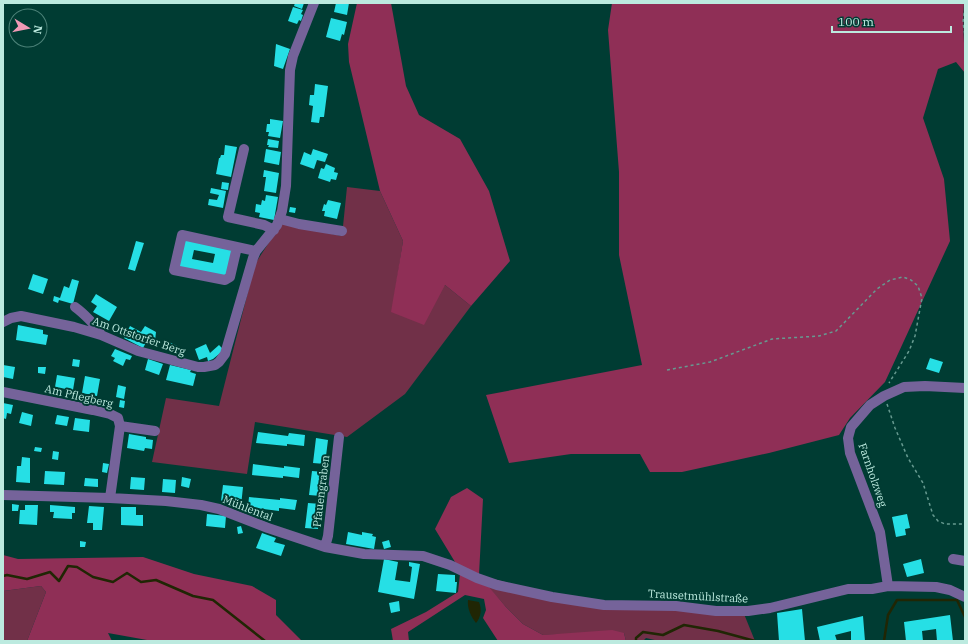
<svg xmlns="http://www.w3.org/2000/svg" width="968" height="644" font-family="'IBM Plex Serif',serif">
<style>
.green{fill:#713048}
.forest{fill:#8f2f56}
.water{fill:#202604}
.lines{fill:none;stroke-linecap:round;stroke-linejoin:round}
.stream{stroke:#202604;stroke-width:2.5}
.building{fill:#26dfe5;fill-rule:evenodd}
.path{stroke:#669a90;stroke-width:1.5;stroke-dasharray:3 3;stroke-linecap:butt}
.minor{stroke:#75639a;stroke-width:10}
.labels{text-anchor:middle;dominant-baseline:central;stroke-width:4;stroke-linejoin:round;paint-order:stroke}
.street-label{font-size:11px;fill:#bceadf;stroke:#003c33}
</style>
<rect width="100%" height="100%" fill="#003c33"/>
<path class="green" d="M347,187L380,191L403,241L392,312L445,285L471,306L405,394L347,437L255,422L247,474L152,462L166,398L219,406L255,264L281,224L342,236Z
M478,575L532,589L606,603L742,609L755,641H659L646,638L643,641H626L624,633L543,635L523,624L506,607Z
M41,586L46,592L27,641H3V591Z"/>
<path class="forest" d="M357,3H391L406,86L419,115L460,139L489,191L510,261L471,306L445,285L424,325L391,312L403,241L380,191L349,62L348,44Z
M612,3H964C962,26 965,49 965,73L956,62L938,69L923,118L944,179L950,241L885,382L850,418L839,435L769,453L682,472H650L640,454H571L509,463L486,395L642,365L619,255V172L608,30Z
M467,488L483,499L479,575L506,607L523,624L543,635L612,630L624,633L626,641H498L483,618L486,610L484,599L465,595L408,632L409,641H393L391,629L426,612L458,592L460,574L455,562L435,529L451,497Z
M3,555L18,559L143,557L194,574L252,586L276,600V615L302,641H148L147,640L108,633L112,641H27L46,592L41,586L3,591Z"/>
<path class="water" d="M468,600L479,602C482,609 481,617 476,623C471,617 467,608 468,600Z"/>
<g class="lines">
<path class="stream" d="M3,576L7,575L27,579L50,572L59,581L68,566L77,567L93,577L113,582L127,573L141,582L156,580L193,596L213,600L265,641
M636,641V638L643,632L663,635L684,625L718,631L755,641
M884,641L888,615L897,600H957L965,617"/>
</g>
<path class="building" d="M295,3H304L302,9L294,6Z
M336,3H349L347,15L334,12Z
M293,7L303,10L301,14L303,15L301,21L299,20L297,24L288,21Z
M331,18L347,22L344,35L342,34L340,41L326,37Z
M276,44L290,49L283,69L274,66Z
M315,84L328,86L324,117H320L319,123L311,122L313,106L309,105L310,95H314Z
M270,119L283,121L280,138L268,136L269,132H266L267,124H270Z
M268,139L279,141L278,148L268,147L269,145H267Z
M225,145L237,147L231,177L216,174L219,158H220L221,155H224Z
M266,149L281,152L279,165L264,162Z
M313,149L328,154L325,162L317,160L314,169L300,164L304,152L311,155Z
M326,164L335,168L334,172L338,173L336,180L331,179L330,182L318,178L321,168L324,169Z
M264,170L279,173L276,193L264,191L266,177H263Z
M222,182L229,183L228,190L221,189Z
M211,188L226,191L223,208L208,205L209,199L217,200L219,195L210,193Z
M266,195L278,197L274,220L259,217L260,213L255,212L256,204L261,205L262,200L265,201Z
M328,200L341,203L337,219L324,216L325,211H322L324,204L326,205Z
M290,207L296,208L295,213L289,212Z
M183,238L233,248L227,277L177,268ZM194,250L215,254L213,263L192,259Z
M136,241L144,243L135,271L128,269Z
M33,274L48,279L43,294L28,289Z
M72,279L79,281L73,304L59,300L58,303L53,301L54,296L60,298L64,286L69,288Z
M96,294L117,307L109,321L93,312L97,306L91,302Z
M18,325L43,330V334L48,335L46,345L16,340Z
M130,326L141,332L145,326L156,332L155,341L148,339L143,348L124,338Z
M169,342L177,346L173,353L165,348Z
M206,344L210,353L219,345L224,350L213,359L208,361L207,357L199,360L195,349Z
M115,349L132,356L130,360L126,359L123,366L113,361L115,358L111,356Z
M930,358L943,362L939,373L926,369Z
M73,359L80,360L79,367L72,366Z
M148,359L163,364L159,375L145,370Z
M3,365L15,367L13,379L3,377Z
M170,365L191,370L190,372L196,374L193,386L166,380Z
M38,367H46L45,374L38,373Z
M57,375L75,378L72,396L65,395L66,389L55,387Z
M85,376L100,379L97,396L82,393Z
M118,385L126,387L124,399L116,397Z
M120,400L125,401L124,408L119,407Z
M3,403L13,405L11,414L7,413L6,419L3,418Z
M22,412L33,415L31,426L19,423Z
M57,415L69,417L67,426L55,424Z
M75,418L90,420L89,432L73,430Z
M258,432L288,436L289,433L305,435L304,446L287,444V446L256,443Z
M129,434L146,437V439L153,440L152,449L145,448L144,451L127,448Z
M316,438L328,440L325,464L313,463Z
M35,447L42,448L41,452L34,451Z
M53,451L59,452L58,460L52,459Z
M22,457L30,458V483L16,482L17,466H21Z
M103,463L109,464L107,473L102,472Z
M253,464L284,468V466L300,468L299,478L283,476V478L252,475Z
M45,471L65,472L64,485L44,484Z
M312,471L324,472L321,496L309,495Z
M131,477L145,478L144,490L130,489Z
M182,477L191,479L189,488L181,486Z
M85,478L98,479V487L84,486Z
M163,479L176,480L175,493L162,492Z
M223,485L243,487L241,506L230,505V502L221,501Z
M249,497L280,500V498L297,500L295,510L279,508V511L248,507Z
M308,503L321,504L318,529L305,528Z
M12,504L19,505L18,511H12Z
M25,505H38L37,525L19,524L20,510H25Z
M50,505L75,507V513H72V519L53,518L54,512H50Z
M89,506L104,507L102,530H93V523H87Z
M121,507H136V515H143V526L121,525Z
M207,514L226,516L225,528L206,526Z
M907,514L910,528L905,529L906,535L896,537L892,517Z
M241,526L243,533L238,534L237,527Z
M348,532L362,535V532L373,534L372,536L376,537L374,549L346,544Z
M262,533L276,538L274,542L285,545L281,556L256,548Z
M389,540L391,547L384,549L382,542Z
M80,541L86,542L85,547H80Z
M384,559L398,562L395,580L410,582L412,567L409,566V562L420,564L414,599L378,592Z
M921,559L924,573L907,577L903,564Z
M438,574L455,575V582H457L456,593L436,591Z
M399,601L400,611L391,613L389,603Z
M802,609L805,641H779L777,613Z
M950,615L953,641H937L936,629L922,631L923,641H906L904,622Z
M863,616L865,641H851V631L835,635L837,641H820L817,627Z"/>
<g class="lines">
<path class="path" d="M965,7L963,22L965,36
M667,370L710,362L772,339L819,336L836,331L877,289L890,280L903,277L911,280L918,286L922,298L915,336L909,351L889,383
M887,404L895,428L908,458L923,483L933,515L938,521L945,524H965"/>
<path class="minor" d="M244,149L228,217L264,225L274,230
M280,219L299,224L342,231
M237,247L230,277L225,280L174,270L182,235L256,251
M75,307C82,312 98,327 101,335
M3,322L11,318L21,316L74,327L101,335L138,351L198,367H204L215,365L219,362L225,354L253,258L256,251L277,225L282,211L286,186L290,70L293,56L314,3
M3,392L93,410L110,414L118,418L120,426L110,498
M120,426L155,431
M3,495L110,498L166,501L201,505L219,509L268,528L325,547L364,554L423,556L450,565L477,578L497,585L552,597L604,605L676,606L716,611H748L770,608L848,589H872L888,586L936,587L950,590L965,597
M325,547L328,536L339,437
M953,559L965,561
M888,586L880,532L850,453L848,438L851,427L870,405L884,396L904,387L925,386L965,388"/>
</g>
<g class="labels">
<g class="street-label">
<text transform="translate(139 336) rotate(19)">Am Ottstorfer Berg</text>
<text transform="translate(79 396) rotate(13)">Am Pflegberg</text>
<text transform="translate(873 475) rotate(71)">Farnholzweg</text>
<text transform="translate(321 491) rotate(-83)">Pfauengraben</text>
<text transform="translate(248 508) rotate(21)">Mühlental</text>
<text transform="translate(698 596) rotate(3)">Trausetmühlstraße</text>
</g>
</g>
<rect width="968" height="644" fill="none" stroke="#bceadf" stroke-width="8"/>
<g transform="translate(28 28) rotate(100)"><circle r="19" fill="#003c33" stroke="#4b8278"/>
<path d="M0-3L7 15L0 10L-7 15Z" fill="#f09ab6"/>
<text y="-6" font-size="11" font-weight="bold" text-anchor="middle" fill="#bceadf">N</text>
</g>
<path d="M832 26v6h119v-6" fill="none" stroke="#bceadf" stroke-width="2"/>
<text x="838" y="26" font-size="12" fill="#bceadf" stroke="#003c33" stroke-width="3" paint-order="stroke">100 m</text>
</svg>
